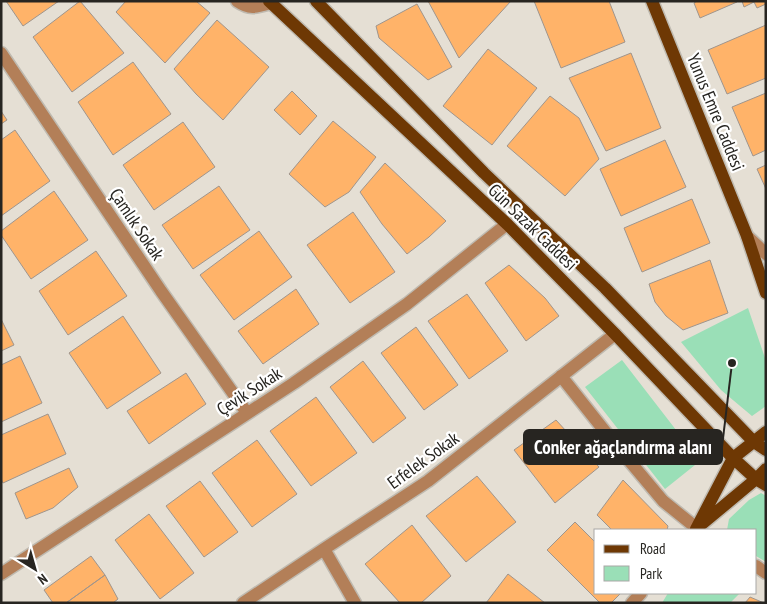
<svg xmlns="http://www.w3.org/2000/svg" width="767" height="604" font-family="'PT Sans Narrow',sans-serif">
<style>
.green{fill:#9adfb7}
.building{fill:#ffb369;stroke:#9f958d}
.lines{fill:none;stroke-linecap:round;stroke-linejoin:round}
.minor-casing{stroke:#bfbab0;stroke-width:15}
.major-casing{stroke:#bfbab0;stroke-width:15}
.minor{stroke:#b37f58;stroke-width:12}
.major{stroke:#6e3804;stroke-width:12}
.labels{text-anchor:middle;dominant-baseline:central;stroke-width:4.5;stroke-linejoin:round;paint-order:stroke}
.street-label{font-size:18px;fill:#272521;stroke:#fff}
.leader{fill:none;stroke:#272521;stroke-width:2}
.callout-dot{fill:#272521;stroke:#fff;stroke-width:2}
.callout{fill:#272521;stroke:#272521;stroke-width:2}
.callout-label{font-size:19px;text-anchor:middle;font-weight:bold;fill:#fff}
</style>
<rect width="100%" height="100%" fill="#e5dfd4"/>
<path class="green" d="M748,308L765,358L766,406L752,416L721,390L681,342Z
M622,360L700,461L665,489L585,387Z
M761,493L766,496V562L756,556V530H727L729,519L749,500Z
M668,593H740L730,603H662Z"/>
<path class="building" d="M6,1H59L23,26Z
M80,1L124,53L72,92L33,37Z
M126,1H196L210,13L165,63L116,12Z
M428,1H511L459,58Z
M534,1H609L625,42L561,68Z
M736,1L737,2L700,18L694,3L697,1Z
M742,1H766V4L757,8L754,2L744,7Z
M417,4L452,67L428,80L379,38L376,26Z
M217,20L269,67L223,120L196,94L174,69Z
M766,25V78L727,94L708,50Z
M488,49L537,88L492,145L443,106Z
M631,53L661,128L606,151L569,78Z
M133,62L171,114L113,155L78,102Z
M292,91L317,116L300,135L274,110Z
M766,93V150L753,156L732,107Z
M550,96L579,118L599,159L565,196L507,146Z
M1,111L7,120L1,124Z
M333,121L376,157L349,192L325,207L289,174Z
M183,122L215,167L154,210L123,165Z
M15,130L50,181L1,216V140Z
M665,140L686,187L621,216L600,169Z
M385,163L446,221L429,237L407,254L382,224L360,192Z
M766,165V189L757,169Z
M219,186L250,230L193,269L162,225Z
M54,191L88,240L31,279L1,235V231Z
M692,199L710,243L642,272L624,228Z
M353,212L395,272L350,303L307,245Z
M259,231L292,277L234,320L200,275Z
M96,251L127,296L68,335L39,291Z
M710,260L728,313L683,330L666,316L655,302L649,284Z
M509,265L545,298L559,316L526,341L485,283Z
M296,289L319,324L263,364L238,331Z
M467,294L508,351L469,379L428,321Z
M123,316L161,373L107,409L69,353Z
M1,319L14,345L1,351Z
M416,327L458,385L424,410L381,353Z
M20,356L42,403L1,422V365Z
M363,361L406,418L373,443L330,387Z
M186,373L206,404L149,444L127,411Z
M316,397L357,453L311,486L270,431Z
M48,414L66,454L3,483L1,479V435Z
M556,420L599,467L555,503L514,450Z
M257,440L297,494L252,527L212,473Z
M69,468L78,487L53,508L26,519L15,493Z
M477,476L516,522L466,562L426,516Z
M623,480L668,526L667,530H612L597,515Z
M200,481L238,532L204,557L166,506Z
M149,514L194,573L160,599L115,540Z
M575,522L596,543V593H621L611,603H600L547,550Z
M412,525L451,576L421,603H400L365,564Z
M91,556L105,575L66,603H53L44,590Z
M508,574L545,603H486Z
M105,575L118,599L113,603H66Z
M750,597L764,603H745Z"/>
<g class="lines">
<g class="minor-casing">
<path id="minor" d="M237,1C250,10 257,7 271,3
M1,53L161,291L247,413
M747,236L766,254
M561,376L611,439L663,501L699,530
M324,549L355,603
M756,566L766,573
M1,574L294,383L407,304L507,224
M243,603L324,549L428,481L615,334
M632,603L641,593"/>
</g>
<g class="major-casing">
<path id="major" d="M269,1L507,224L615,334L733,458L756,479L766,485
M316,1L484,173L605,288L754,442L766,450
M652,1L747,236L766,293
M702,524L756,479L766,469
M696,529L733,458L766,432"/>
</g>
<use href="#minor" class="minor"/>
<use href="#major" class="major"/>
</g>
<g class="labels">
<g class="street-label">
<text transform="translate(716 112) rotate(68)">Yunus Emre Caddesi</text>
<text transform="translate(137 224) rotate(56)">Çamlık Sokak</text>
<text transform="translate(533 227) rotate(44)">Gün Sazak Caddesi</text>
<text transform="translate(249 391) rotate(-33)">Çevik Sokak</text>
<text transform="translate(423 460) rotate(-36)">Erfelek Sokak</text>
</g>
</g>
<path class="leader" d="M732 363L722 447"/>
<circle class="callout-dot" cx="732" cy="363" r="5"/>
<rect class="callout" x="524" y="430" width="198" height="34" rx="5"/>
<g class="callout-label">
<text x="623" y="454">Conker ağaçlandırma alanı</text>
</g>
<rect width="767" height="604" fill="none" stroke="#272521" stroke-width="5"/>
<rect x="594" y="529" width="162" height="65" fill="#ffffff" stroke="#a9a8a6"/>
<rect x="604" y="545" width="25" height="8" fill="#6e3804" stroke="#a9a8a6"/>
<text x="640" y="554" font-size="15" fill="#272521">Road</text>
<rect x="604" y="566" width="25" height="15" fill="#9adfb7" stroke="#a9a8a6"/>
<text x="640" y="579" font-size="15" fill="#272521">Park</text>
<g transform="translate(35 569) rotate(143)" stroke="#ffffff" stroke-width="4" paint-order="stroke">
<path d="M0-4L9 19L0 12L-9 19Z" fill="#272521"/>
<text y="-8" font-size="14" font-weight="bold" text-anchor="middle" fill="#272521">N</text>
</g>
</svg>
